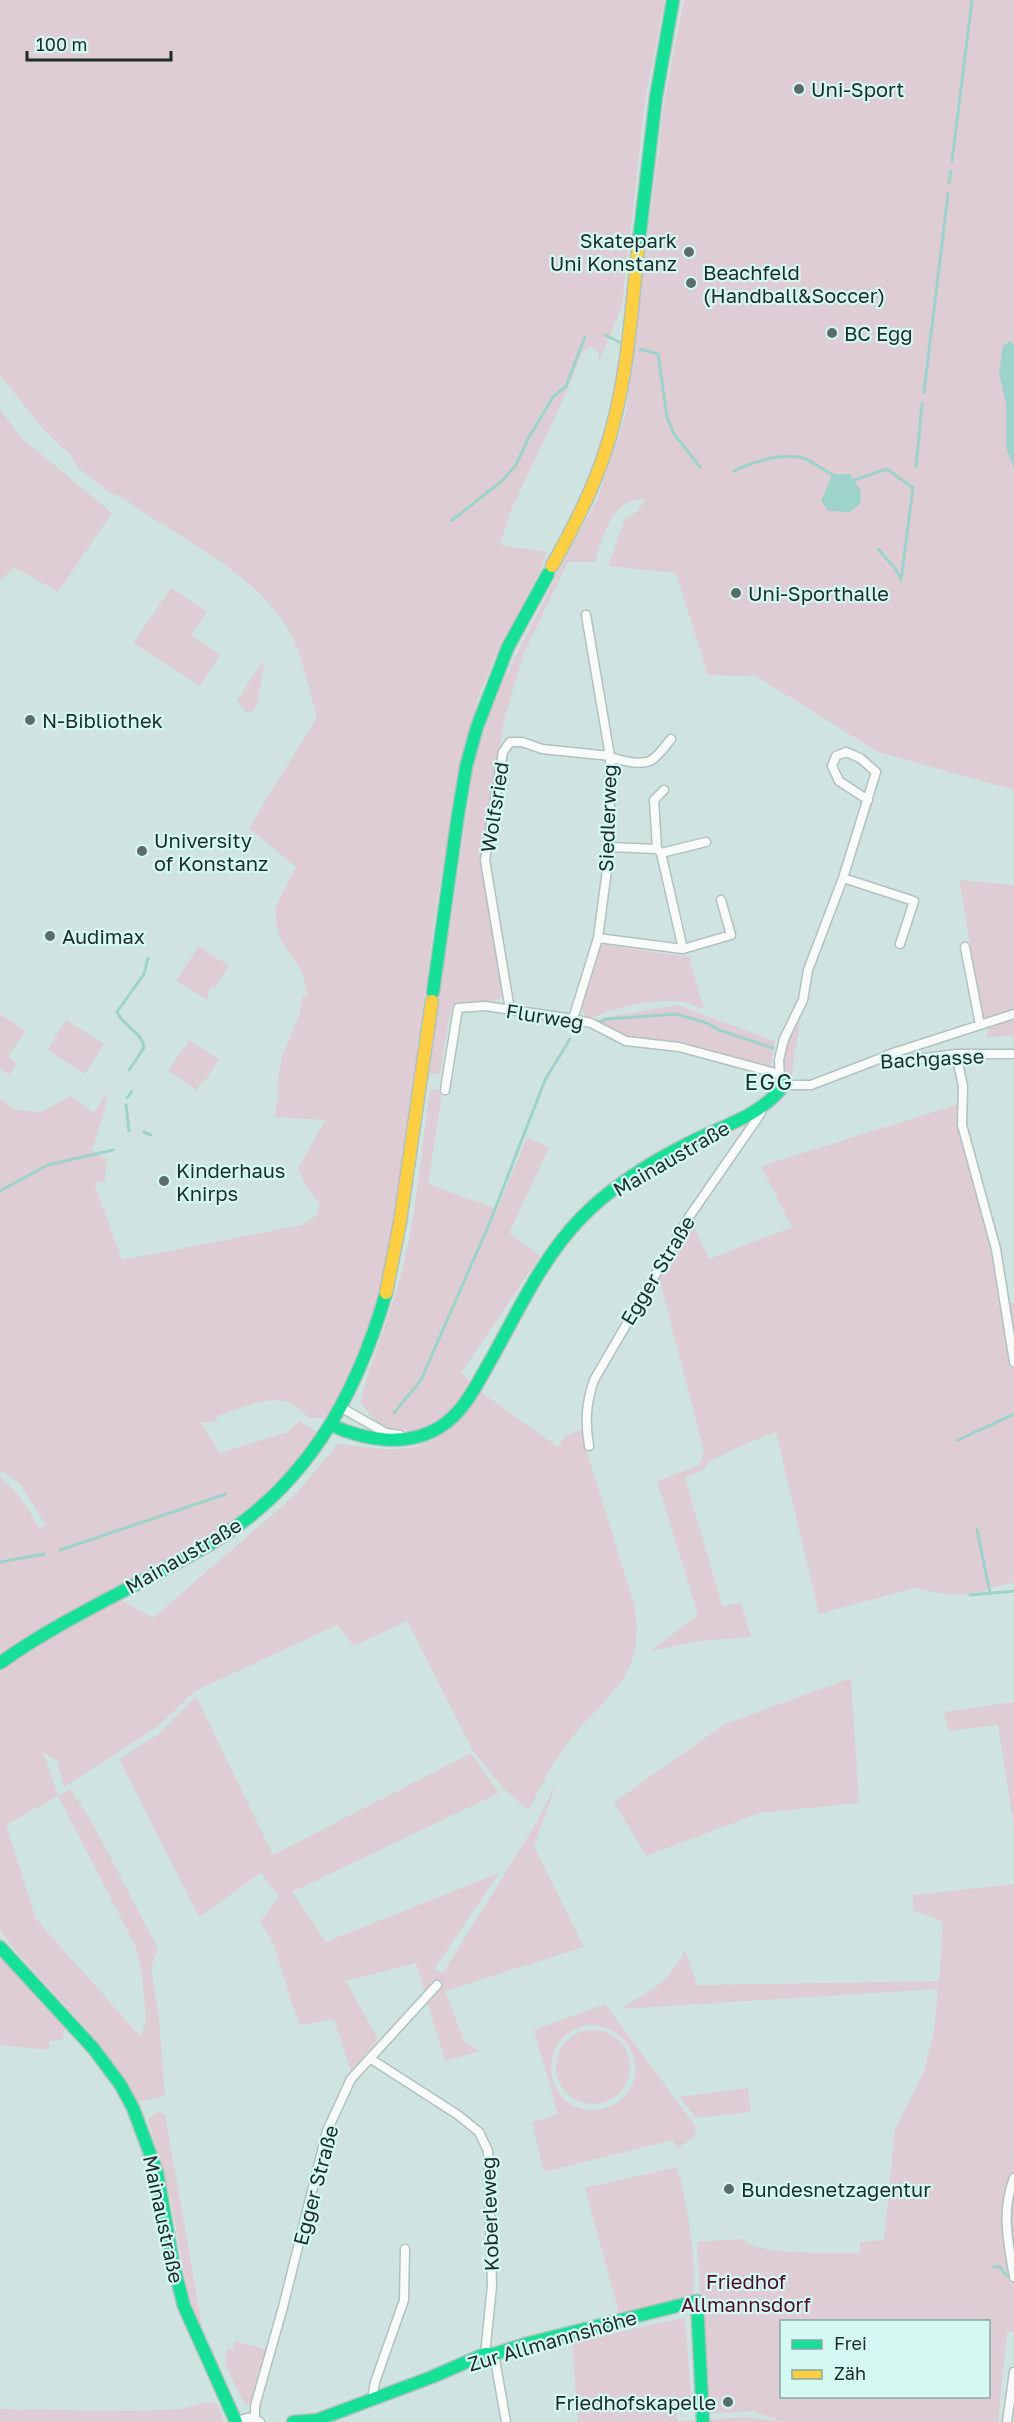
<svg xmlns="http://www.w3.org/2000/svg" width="1014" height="2422" font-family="'Golos Text',sans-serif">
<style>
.green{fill:#decdd4;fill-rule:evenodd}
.water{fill:#9dd3ca}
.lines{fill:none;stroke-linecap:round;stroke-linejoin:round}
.stream{stroke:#9dd3ca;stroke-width:3}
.street-casing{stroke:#b0c1be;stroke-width:11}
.fast-casing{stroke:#b0c1be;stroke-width:15}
.slow-casing{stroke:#b0c1be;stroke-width:15}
.street{stroke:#f8fbfa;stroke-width:8}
.fast{stroke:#16e098;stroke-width:12}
.slow{stroke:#ffcf43;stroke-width:12}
.poi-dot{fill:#5b6c69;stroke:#d4f9f2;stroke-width:2}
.labels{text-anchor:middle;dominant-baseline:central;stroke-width:4.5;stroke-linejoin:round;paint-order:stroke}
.poi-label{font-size:20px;fill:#1d2c29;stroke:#d4f9f2;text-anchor:start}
.street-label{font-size:20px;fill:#1d2c29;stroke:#d4f9f2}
.park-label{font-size:20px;fill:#4d0b2b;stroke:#d4f9f2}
.quarter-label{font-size:22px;letter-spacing:1.5px;fill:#1d2c29;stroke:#d4f9f2}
</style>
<rect width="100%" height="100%" fill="#cfe4e0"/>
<path class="green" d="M0,0H665L645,100L622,306L598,364L599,354L596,349L590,347L583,351L564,398L510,512L500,545L547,552L540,572L497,653L479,695L456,787L434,920L407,1145L393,1236L376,1307L344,1386L326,1418H309C281,1386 253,1405 218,1416L215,1422H200L220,1453L288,1432L300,1421L323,1436L285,1483L203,1553L119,1599L153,1618L295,1495L338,1444C378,1448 413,1458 446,1431C459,1420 470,1405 481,1392L558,1447L565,1436L584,1429L586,1448L634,1604C648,1679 605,1694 565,1746C551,1765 540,1789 528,1810L503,1788L473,1751L407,1621L354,1646L337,1625L195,1691L157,1727L64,1787L57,1761L43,1752L58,1796L70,1789L90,1819L158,1948L151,1968L159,2019L165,2096L137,2102C125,2081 113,2059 97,2041C65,2003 29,1970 0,1930V1672L38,1642L0,1666V1477C18,1491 28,1509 39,1528L46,1526L21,1485L3,1471L0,1473V1099L16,1110L41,1112L71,1096L94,1113L107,1093C106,1111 104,1111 99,1127C96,1136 97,1141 91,1149L107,1160L105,1181L94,1183L122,1260L302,1225L316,1216L320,1204L307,1188L298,1169L325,1120L274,1117L279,1090H276L282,1056L299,1016L302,997L308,996L302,972L281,940L277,928L275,908L296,867L249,828L317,717C310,694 301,653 291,634C254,569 179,540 122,497L112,494L78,468L71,456L42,428L0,375ZM58,1796L135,1945L142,1973L146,2023L140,2036L36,1919L6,1825Z
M684,0H1014V790L878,752L756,676L708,675L676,573L608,566L625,519L638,511L645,499C612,498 602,537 595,562H568L524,653L504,720L482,858L502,997C488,1007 469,1002 451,1006L440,1074L428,1073L436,1003L451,923L474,762L496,695L571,547L598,498L626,412L665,97Z
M0,410L23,439L112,513L58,592L14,567L0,581Z
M171,588L207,612L191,635L220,655L200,686L133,643Z
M261,663L264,665L257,705L252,712H246L237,701Z
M959,880L1014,885V1010L983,1019Z
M599,944L689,957L704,1009C695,1006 685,1001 676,1001C647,1000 613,1007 587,1020L581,1008Z
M199,946L229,966L215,988L212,986L208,994L209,996L207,1000L176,980Z
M677,1005L775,1041L770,1069L718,1052L627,1038L601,1025V1019L606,1017Z
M0,1014L26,1031L8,1056L17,1064L9,1075L0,1069Z
M1014,1018V1041L1012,1036L986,1037L990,1026Z
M66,1020L104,1044L85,1074L47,1050Z
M799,1022C799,1043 792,1058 792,1078L785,1077C775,1058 789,1038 799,1022Z
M189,1040L219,1060L205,1081L203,1080L198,1087V1091L168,1071Z
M430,1090H439L441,1101L428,1184L497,1209L527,1137L549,1148L509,1233L540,1256L461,1373L471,1383C460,1396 441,1424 426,1430C423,1431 416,1430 412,1430C384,1431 375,1424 360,1401C374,1351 396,1303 406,1253C418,1199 422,1144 430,1090Z
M962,1103L961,1127L996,1249L1005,1303L1014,1302V1582L972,1594L949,1595L914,1588L819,1614L776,1432L736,1448L709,1462L704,1469L685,1478L722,1606L741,1603L751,1637L699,1641L650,1651L698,1615L657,1481L699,1465L704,1451L659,1278L692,1223L709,1259L792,1227L761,1166Z
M851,1678L859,1803L760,1813L646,1856L614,1802L725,1724Z
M196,1696L273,1855L471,1753L499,1793L292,1892L326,1942L499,1873L434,1969L443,1973L535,1825L557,1782L534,1846L584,1947L445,1991L464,2041L480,2051L445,2061L416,1963L346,1981L378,2040L351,2071L334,2019L299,2025L272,1940L260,1922L279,1897L261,1873L199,1917L119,1759L159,1734Z
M1014,1702V1828L998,1725L949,1731L944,1712Z
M1014,1884V2331L1007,2332L998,2422H578L572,2342L685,2318L692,2410L676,2411L678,2421L747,2417L782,2422L753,2411L707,2414L697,2242L739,2239L745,2240C755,2256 839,2252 860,2253V2242L884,2240L895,2129L924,2071L934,2031L938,1989L621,2009C653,1988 666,1986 685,1950L697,1985L939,1981L943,1922L913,1910V1895ZM782,2322H988V2396H782Z
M0,1957L65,2028L62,2040L49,2041V2050L0,2045Z
M605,2004L696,2127L695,2136L677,2149L673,2140L544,2172L532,2122L558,2114L534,2030ZM589,2025C643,2026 653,2098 601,2109C546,2120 529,2035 589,2025Z
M556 2067a37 37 0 1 1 74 0a37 37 0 1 1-74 0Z
M748,2088L751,2112L696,2118L679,2097Z
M157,2112L165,2114L202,2326H197L185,2278L171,2200L148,2120Z
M677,2167C687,2201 697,2261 693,2296L685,2301L620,2317L585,2188Z
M235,2341L271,2351L256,2403L245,2405L225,2364L227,2349L233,2350Z
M205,2402L217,2403L224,2422H0V2409L129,2411L182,2409Z"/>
<path class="water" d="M1010,341L1014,345V468L1006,447V404L999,373L1003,346Z
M850,474L861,491L860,504L850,512L829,511L821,501L832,475Z"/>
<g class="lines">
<path class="stream" d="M952,161L972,0
M949,183L951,171
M605,335L619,342
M640,349L658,354L667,417L674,434L700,467
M924,392L948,194
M916,467L922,404
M734,471C755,461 779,453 803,458C814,461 824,472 836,476
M854,480L887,469L913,488L901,580
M452,520L502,481L516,465L528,439L553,397L566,386L585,337
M878,549L895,568L901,579
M599,1022L607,1019L676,1014L707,1023L719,1030L773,1048
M129,1070L144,1048C142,1031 123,1027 117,1012L144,974L148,958
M127,1098L132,1091
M126,1105L129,1131
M144,1132L151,1135
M0,1191L48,1165L113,1150
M394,1413L421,1380L490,1222L545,1080L570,1039
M958,1440L1014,1414
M977,1530L990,1593
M60,1550L226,1494
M0,1562L44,1554
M970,1595L1014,1591
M994,2267H1000L1006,2275L1012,2278"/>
<g class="street-casing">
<path id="street" d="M868,800L839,781L832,766L836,756L846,752L860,758L876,772L843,878L808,970L803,1000L784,1039L779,1060L780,1080L784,1085H811L884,1057L910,1060L956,1054H1014
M610,847L657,849
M661,853L706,842
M843,878L914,901L900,944
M598,938L683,949L661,853L657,849L654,800L664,790
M965,947L980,1025
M683,949L731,935L721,900
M510,1010L485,860L503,752L510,742H522L542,749L610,756C619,761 639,765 650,761C658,757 665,746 671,739
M573,1019L598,938L610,847V756L586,615
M956,1054L963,1086L962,1125L996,1249L1014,1362
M887,1055L1014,1014
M445,1090L458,1008L485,1006L573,1019L591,1023L626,1041L679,1047L779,1074
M342,1408L386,1433L400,1435
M589,1446C585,1422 586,1403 594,1380L689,1217L761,1113L762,1108
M371,2059L458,2115L479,2132L488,2151L492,2286L485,2354
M1014,2178C1001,2211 1008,2242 1014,2277
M494,2354L506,2422
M375,2398L373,2393L375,2382L404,2300L405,2249
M255,2418V2406L283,2307L327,2131L351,2079L437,1985
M236,2422C246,2418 251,2415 260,2422
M1007,2422L1014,2372"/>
</g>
<g class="fast-casing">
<path id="fast" d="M638,249L656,97L673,0
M433,992L458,815L466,767L477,727L508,647L548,574
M331,1425C364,1440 407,1448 440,1427C463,1413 476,1386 489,1363C517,1314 541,1259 581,1218C612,1186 649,1163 689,1143C722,1126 761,1116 784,1085
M0,1663C66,1616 140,1585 210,1544C306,1487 356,1397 386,1293
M0,1947L93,2048L120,2084L133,2108L157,2172L173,2263L184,2306L236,2422
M293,2422L317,2420L432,2377L485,2354H494L529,2343L697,2301L703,2422"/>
</g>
<g class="slow-casing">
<path id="slow" d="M552,566C573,528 593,490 606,449C627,385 631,316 638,249
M386,1293L400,1222L432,1001"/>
</g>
<use href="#street" class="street"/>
<use href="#fast" class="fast"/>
<use href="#slow" class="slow"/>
</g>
<g class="poi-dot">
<circle cx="799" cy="89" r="6"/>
<circle cx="689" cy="252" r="6"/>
<circle cx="691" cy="283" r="6"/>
<circle cx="832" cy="333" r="6"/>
<circle cx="736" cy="593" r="6"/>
<circle cx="30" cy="720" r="6"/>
<circle cx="142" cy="851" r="6"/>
<circle cx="50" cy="936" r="6"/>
<circle cx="164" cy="1181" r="6"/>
<circle cx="729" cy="2189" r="6"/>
<circle cx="728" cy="2402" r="6"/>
</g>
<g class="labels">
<g class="poi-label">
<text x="811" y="89">Uni-Sport</text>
<text x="677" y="240" text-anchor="end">Skatepark<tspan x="677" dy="23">Uni Konstanz</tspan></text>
<text x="703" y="272">Beachfeld<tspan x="703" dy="23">(Handball&amp;Soccer)</tspan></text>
<text x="844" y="333">BC Egg</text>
<text x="748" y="593">Uni-Sporthalle</text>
<text x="42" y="720">N-Bibliothek</text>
<text x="154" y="840">University<tspan x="154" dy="23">of Konstanz</tspan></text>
<text x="62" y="936">Audimax</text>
<text x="176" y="1170">Kinderhaus<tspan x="176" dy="23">Knirps</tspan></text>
<text x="741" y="2189">Bundesnetzagentur</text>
<text x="716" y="2402" text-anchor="end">Friedhofskapelle</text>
</g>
<g class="street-label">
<text transform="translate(494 807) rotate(-81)">Wolfsried</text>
<text transform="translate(607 818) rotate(-88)">Siedlerweg</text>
<text transform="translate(545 1016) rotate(9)">Flurweg</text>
<text transform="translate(932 1058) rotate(-3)">Bachgasse</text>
<text transform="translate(671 1158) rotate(-30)">Mainaustraße</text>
<text transform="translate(657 1270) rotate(-59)">Egger Straße</text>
<text transform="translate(183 1555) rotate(-30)">Mainaustraße</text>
<text transform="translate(315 2185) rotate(-75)">Egger Straße</text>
<text transform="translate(489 2214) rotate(-92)">Koberleweg</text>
<text transform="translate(164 2219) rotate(78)">Mainaustraße</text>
<text transform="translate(552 2340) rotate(-16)">Zur Allmannshöhe</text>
</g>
<g class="park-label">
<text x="746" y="2281">Friedhof<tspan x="746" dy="23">Allmannsdorf</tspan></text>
</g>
<g class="quarter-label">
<text x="769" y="1081">EGG</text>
</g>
</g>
<rect x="780" y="2320" width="210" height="78" fill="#d4f9f2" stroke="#8ba7a2" stroke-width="1.5"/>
<rect x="792" y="2340" width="30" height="9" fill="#16e098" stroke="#8ba7a2" stroke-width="1.5"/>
<text x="834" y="2350" font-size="18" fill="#1d2c29">Frei</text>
<rect x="792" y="2370" width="30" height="9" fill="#ffcf43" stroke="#8ba7a2" stroke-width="1.5"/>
<text x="834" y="2380" font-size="18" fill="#1d2c29">Zäh</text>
<path d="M27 51v9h144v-9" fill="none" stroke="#1d2c29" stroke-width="3"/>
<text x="36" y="51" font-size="18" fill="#1d2c29" stroke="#d4f9f2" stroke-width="4.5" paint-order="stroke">100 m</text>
</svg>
